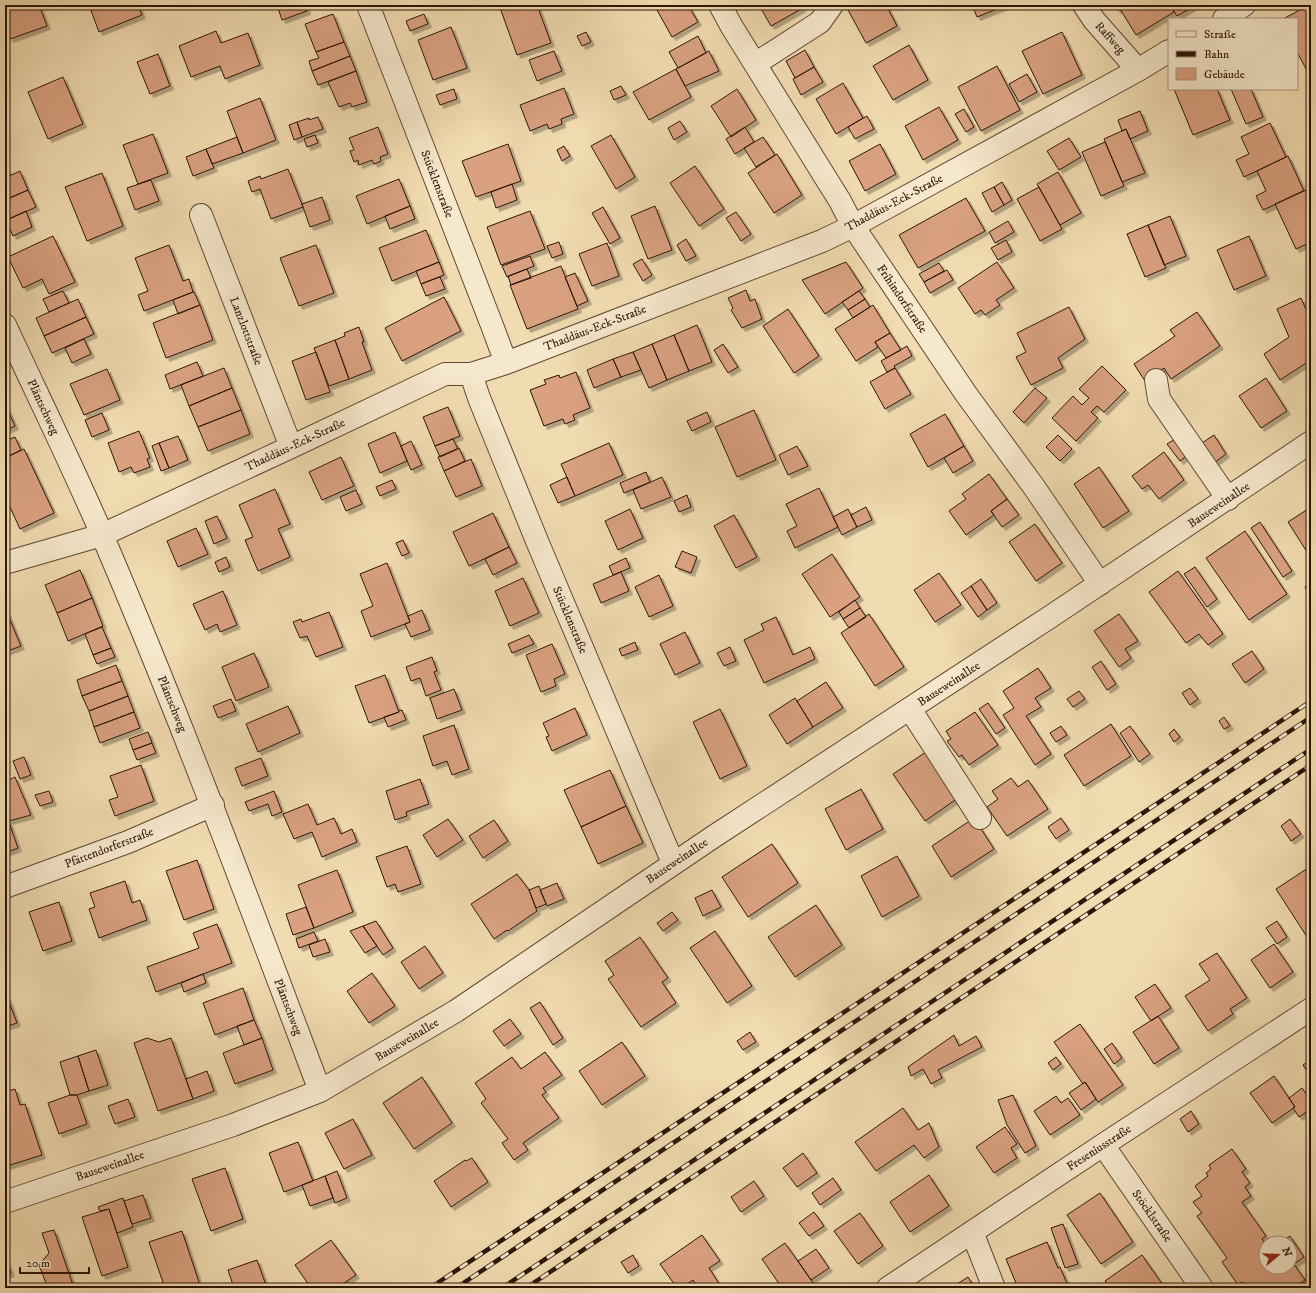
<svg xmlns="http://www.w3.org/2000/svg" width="1316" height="1293" font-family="'IM FELL DW Pica',serif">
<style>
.building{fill:#d9a180;stroke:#2d1609;filter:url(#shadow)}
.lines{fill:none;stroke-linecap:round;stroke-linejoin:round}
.minor-casing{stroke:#5e4733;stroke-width:24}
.minor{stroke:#f6e8cc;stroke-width:22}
.rail-casing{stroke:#2d1609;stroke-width:4.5}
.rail{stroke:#f6e8cc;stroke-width:3;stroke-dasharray:9;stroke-linecap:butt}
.labels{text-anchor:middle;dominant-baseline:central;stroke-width:3;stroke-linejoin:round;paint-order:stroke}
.street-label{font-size:12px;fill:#2d1609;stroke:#f6e8cc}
</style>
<defs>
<filter id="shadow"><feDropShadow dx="3.5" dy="3.5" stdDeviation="0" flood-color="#0004"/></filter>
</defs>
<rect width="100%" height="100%" fill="#f1dbb0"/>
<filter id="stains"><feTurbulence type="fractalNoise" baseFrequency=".005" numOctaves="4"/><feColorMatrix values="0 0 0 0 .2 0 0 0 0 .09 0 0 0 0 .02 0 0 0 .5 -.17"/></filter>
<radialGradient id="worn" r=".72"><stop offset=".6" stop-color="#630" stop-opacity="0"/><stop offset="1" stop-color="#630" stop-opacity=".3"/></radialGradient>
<path class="building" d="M5,5H39L47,26L10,39L5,25Z
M89,5H138L142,15L99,32Z
M277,5H305L307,11L282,20Z
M499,5H537L551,43L517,55Z
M654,5H665L657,10Z
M665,5H688L698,22L672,37L657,10Z
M759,5H801L803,8L771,26Z
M852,5H886L897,26L866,43L847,8Z
M972,5H1007L977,17Z
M1114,5H1170L1174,12L1136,35L1120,9L1117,10Z
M1170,5H1196L1177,16Z
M1309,5H1311V78L1297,52V19H1283Z
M333,14L344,42L316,52L305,24Z
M424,14L428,24L410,31L406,21Z
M451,27L467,68L433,80L418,40Z
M216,31L221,43L248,33L260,65L225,79L220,66L191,77L179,46Z
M586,32L591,42L582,46L577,36Z
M1062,32L1082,75L1043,94L1022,51Z
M698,36L706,53L678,68L669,52Z
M344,42L350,56L312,71L309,61L319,58L316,52Z
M909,45L928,80L893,100L873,66Z
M805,50L814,67L795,78L786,61Z
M554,51L562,71L537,81L529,60Z
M709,51L719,71L685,86L676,69Z
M158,54L170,86L150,94L137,62Z
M350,56L356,71L318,85L312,71Z
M997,66L1020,110L981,131L958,87Z
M814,67L823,82L801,95L793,79Z
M676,69L691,97L649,120L633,92Z
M356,71L367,102L352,107L350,103L339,107L328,82Z
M1027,74L1037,92L1019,102L1009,84Z
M63,77L83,124L48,139L28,92Z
M843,83L863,118L836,134L816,99Z
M621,86L626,95L614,100L610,91Z
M564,88L574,114L561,119L562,124L549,129L547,124L530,131L520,105Z
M454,89L457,99L440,105L436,95Z
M737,89L756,120L731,137L711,106Z
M1174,89H1217L1230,120L1193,135Z
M1231,89H1251L1263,117L1246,124Z
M260,98L276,140L243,153L227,111Z
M939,107L958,140L923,160L905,126Z
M964,109L974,127L966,132L955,114Z
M1140,111L1148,131L1130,139L1126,129L1122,131L1118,120Z
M867,116L874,129L855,139L848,127Z
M318,117L323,129L302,137L297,122L309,118V120Z
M680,121L687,132L674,140L668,128Z
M297,122L302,137L294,140L289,125Z
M1270,123L1286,157L1244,177L1236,160L1249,154L1241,137Z
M378,127L388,154L380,157L381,161L374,164L372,160L359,165L358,160L354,162L350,151L354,150L349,138Z
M745,127L754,142L735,154L726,139Z
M1126,129L1145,173L1122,182L1104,139Z
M153,134L168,173L138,184L123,145Z
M315,135L318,143L307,147L304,139Z
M611,135L635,177L616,189L591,146Z
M237,137L243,153L212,164L206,149Z
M763,137L775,155L756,167L744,148Z
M1069,138L1081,157L1059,170L1047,151Z
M1105,142L1124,186L1101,196L1082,152Z
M508,144L521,181L476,197L462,161Z
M880,144L896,174L865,191L849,161Z
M564,146L570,156L562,161L557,150Z
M206,149L214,168L193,176L186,157Z
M777,154L802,195L774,213L748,173Z
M1288,156L1304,191L1263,210L1256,196L1266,191L1257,171Z
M5,164L10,176L5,178Z
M695,166L724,209L699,226L670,183Z
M288,169L303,207L271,219L260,189L252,192L248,181L260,176L261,179Z
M20,171L28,190L5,200V178Z
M1058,172L1081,213L1060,225L1037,184Z
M102,173L123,226L87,241L65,187Z
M399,179L410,206L367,224L356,196Z
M151,180L159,201L135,210L127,188Z
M1002,182L1012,200L1004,205L994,187Z
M512,184L517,200L496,208L491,192Z
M994,187L1004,205L992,212L982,193Z
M1039,187L1062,229L1040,241L1017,199Z
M28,190L36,207L5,221V200Z
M1305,190L1311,203V242L1296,249L1275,204Z
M322,197L330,220L310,227L302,204Z
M966,198L985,231L918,268L899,235Z
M410,206L415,219L390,229L385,216Z
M655,206L672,250L648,259L631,216Z
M603,207L620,238L610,244L592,213Z
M26,211L32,227L13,236L6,220Z
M530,211L545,249L501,265L487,227Z
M736,212L751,234L741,241L726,218Z
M1170,216L1186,256L1164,265L1148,225Z
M1008,221L1014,232L995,243L989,232Z
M1148,225L1166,268L1145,277L1127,234Z
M426,230L439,262L392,281L379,248Z
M53,236L75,282L49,294L42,279L23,288L8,257Z
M1249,236L1266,276L1234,290L1217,250Z
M686,239L696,256L686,261L677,245Z
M1006,240L1012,252L998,260L991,248Z
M559,242L563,254L552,258L547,246Z
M607,243L619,276L592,286L579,254Z
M169,245L183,281L189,279L193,292L144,311L138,295L148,291L135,258Z
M316,245L334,293L299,306L280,258Z
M530,256L534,266L507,277L502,266Z
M642,259L652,275L643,281L633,264Z
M439,262L444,275L421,284L416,271Z
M846,262L863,288L825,314L802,280Z
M997,262L1014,288L996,300L1000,305L985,315L981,310L975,314L958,288Z
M939,263L944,271L924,282L919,274Z
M561,266L578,309L527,329L510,285Z
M527,269L531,278L511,285L508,276Z
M947,270L953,280L930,293L924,282Z
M575,273L588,301L577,306L565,277Z
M440,277L445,289L426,296L421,284Z
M746,290L750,301L755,299L762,319L742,328L731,310L733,308L728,298Z
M63,291L69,303L49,312L43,299Z
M859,291L865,299L848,310L842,302Z
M193,292H194L200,305L178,314L173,300Z
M444,297L461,331L402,361L385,328Z
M1301,298L1311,321V360L1280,380L1264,354L1289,337L1277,309Z
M78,299L86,317L44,336L36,318Z
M865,299L870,307L853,318L848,310Z
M200,305L213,340L166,358L153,323Z
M873,305L890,333L875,342L878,347L856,361L835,329Z
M1069,307L1085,339L1058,358L1063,368L1031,385L1016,357L1026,352L1017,333Z
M788,309L819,356L794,373L763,326Z
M1197,312L1220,346L1171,379L1164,368L1145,381L1134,364L1175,336L1170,330Z
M86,317L94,334L52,353L44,336Z
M697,325L712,362L689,371L674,335Z
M359,327L364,342H362L372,370L349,379L335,340L345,336L344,333Z
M890,333L901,350L886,358L875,342Z
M674,335L689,371L667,380L652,344Z
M84,339L91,354L72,363L65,348Z
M335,340L349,379L329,386L314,348Z
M652,344L667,380L649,388L633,352Z
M723,344L738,367L728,373L714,350Z
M907,346L912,356L894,366L895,368L887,372L881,361Z
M316,352L330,392L306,400L292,361Z
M633,352L641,370L621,377L613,359Z
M613,359L621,377L594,388L587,370Z
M197,362L203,376L170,389L165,375Z
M1102,366L1126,390L1104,412L1097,406L1091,412L1098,418L1076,441L1052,418L1073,396L1082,405L1089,398L1079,389Z
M224,368L232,388L189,406L181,385Z
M895,368L911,394L885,409L870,382Z
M107,369L120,400L84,415L70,384Z
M576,372L590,408L573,415L575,420L565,424L563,419L544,426L530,390L546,384L544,380L559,375L560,378Z
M1266,378L1287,411L1261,428L1239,396Z
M232,388L241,410L198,427L189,406Z
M1035,388L1047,398L1024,423L1013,412Z
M5,404L15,426L5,431Z
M448,407L460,436L435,446L423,417Z
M241,410L250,434L208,451L198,427Z
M754,410L776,460L737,477L715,427Z
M707,412L711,422L692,431L687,421Z
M102,413L109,430L92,437L85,420Z
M945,414L964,446L928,467L910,434Z
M139,431L150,458L147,459L150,467L134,473L131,467L119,472L108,443Z
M395,432L407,461L380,473L368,444Z
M1058,435L1072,449L1060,461L1046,447Z
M1214,435L1226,454L1210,466L1196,447Z
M178,436L188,460L169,468L159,443Z
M15,437L21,450L5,458V441Z
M1177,438L1189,454L1180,461L1167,444Z
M453,439L458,449L440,457L435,446Z
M411,441L422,465L411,470L401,446Z
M159,443L169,468L161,471L152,446Z
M609,443L623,475L575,496L561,464Z
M797,446L808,466L788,475L779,455Z
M964,446L973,461L953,473L944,458Z
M459,448L465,461L444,471L438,457Z
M24,449L54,513L20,529L5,496V458Z
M1164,452L1184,480L1159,499L1148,485L1142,489L1132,476Z
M341,457L354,486L322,500L309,472Z
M471,459L482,486L456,497L444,471Z
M1099,467L1129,511L1103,528L1074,484Z
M646,472L650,482L624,493L620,483Z
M989,474L1007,499L991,511L994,515L966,535L949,511L966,499L962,494Z
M567,477L575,496L558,503L550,485Z
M662,477L671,497L641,509L633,490Z
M392,480L396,489L380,496L376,487Z
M819,488L838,527L795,548L787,531L797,526L786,504Z
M275,489L290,524L278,529L290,557L258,571L245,540L253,537L239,505Z
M356,490L362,504L346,511L340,497Z
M687,495L691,507L679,512L674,501Z
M1007,499L1019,515L1002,527L991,511Z
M866,507L872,520L857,527L851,515Z
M1311,507V550L1307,552L1288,522Z
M630,509L643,538L618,550L605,521Z
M848,509L857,527L842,535L833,517Z
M493,513L509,547L469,566L453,532Z
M734,515L757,557L736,568L714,526Z
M217,516L227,538L214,544L205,521Z
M1260,522L1292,571L1283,577L1251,528Z
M1035,524L1062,563L1036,581L1009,542Z
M196,528L208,554L178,567L167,541Z
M1245,531L1287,594L1249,620L1206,558Z
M403,540L409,553L402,556L396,543Z
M509,547L517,563L493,575L485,559Z
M682,551L697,557L691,573L675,567Z
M832,554L860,597L830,617L802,574Z
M226,557L230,567L219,572L215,562Z
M626,558L630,568L613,575L609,566Z
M387,563L410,622L371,637L361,611L373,606L360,574Z
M1195,567L1217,599L1207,607L1184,574Z
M80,570L92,598L57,613L45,585Z
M1178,571L1223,634L1208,645L1199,634L1186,643L1149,592Z
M621,572L629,591L601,603L593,584Z
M939,573L961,605L935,622L914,590Z
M659,575L673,606L649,617L635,587Z
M523,578L539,613L510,626L495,591Z
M981,579L997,603L987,610L971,586Z
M1311,582V595H1310L1305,587Z
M971,586L987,610L978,617L961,593Z
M223,591L237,625L220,632L217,624L205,630L193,604Z
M92,598L103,626L68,641L57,613Z
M855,600L860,608L843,619L839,612Z
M5,608L21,646L5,652Z
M860,608L866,617L849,628L843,619Z
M422,610L430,630L411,637L405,624L410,622L408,616Z
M329,612L343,647L316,657L307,636L300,638L293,622L301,619L302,622Z
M869,614L904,667L875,686L841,633Z
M1119,614L1138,641L1125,649L1131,658L1119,667L1094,631Z
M776,617L793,655L810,647L815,659L764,683L744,640L764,630L761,624Z
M102,627L111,648L93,655L85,634Z
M685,632L700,663L675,675L660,644Z
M529,635L534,644L512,653L508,644Z
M635,642L638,650L622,656L619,649Z
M552,644L565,674L554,679L556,686L541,692L526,655Z
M730,647L736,661L724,666L717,653Z
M111,648L115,657L97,664L93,655Z
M1252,651L1264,669L1245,683L1232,664Z
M254,653L269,687L236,701L222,667Z
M432,657L437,671L434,672L441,690L426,696L420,678L411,681L406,667Z
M1101,661L1116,684L1107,690L1092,667Z
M116,665L122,681L82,696L77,680Z
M1038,668L1051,688L1035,698L1041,707L1026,716L1051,754L1035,765L1003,715L1014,708L1003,691Z
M385,675L399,712L369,723L355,686Z
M122,681L128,696L89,711L82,696Z
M826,682L843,708L813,727L797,701Z
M1190,688L1198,699L1190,705L1182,693Z
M454,689L462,710L437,719L430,698Z
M1079,691L1085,699L1073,707L1067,699Z
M128,696L134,712L94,727L89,711Z
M795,698L813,727L787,744L769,715Z
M231,699L236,711L218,718L213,706Z
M988,703L1005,728L996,734L979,709Z
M288,706L300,733L258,752L246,724Z
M575,708L587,735L552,751L546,737L549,736L543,723Z
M720,709L747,766L720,779L693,722Z
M402,710L406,720L388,727L384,717L399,712L398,711Z
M134,712L140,728L100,743L94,727Z
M975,712L998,745L969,765L962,755L959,757L947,741L951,739L946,731Z
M1224,717L1230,726L1224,729L1219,721Z
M1111,724L1131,756L1084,786L1064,755Z
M454,725L469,769L452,775L447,761L433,766L423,736Z
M1061,726L1067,735L1056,742L1050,733Z
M1130,726L1150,754L1139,762L1120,733Z
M1174,729L1180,737L1174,742L1169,734Z
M148,732L152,743L133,750L129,739Z
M152,743L156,753L137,760L133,750Z
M926,752L958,798L925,821L893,774Z
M24,757L31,775L20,779L13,761Z
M261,758L268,776L242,786L235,768Z
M141,765L154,801L115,816L109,800L118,797L110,776Z
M610,770L626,806L581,827L564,790Z
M15,777L31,815L9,821L5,811V782Z
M1011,778L1018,787L1028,780L1048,809L1007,836L987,807L998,799L992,791Z
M420,779L429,804L406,812L407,816L395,820L386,791Z
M861,789L883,829L846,850L825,809Z
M49,791L53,802L40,806L35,795Z
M274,791L282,812L272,816L268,804L249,811L245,802Z
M308,804L317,825L334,818L341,834L352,829L357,842L322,857L312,832L294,839L283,814Z
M626,806L643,843L598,864L581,827Z
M5,811L18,848L5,853Z
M974,818L994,849L951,877L932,846Z
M1061,818L1069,830L1056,839L1048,827Z
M448,819L463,840L437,857L423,835Z
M1290,819L1301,834L1291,841L1281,826Z
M494,820L508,841L483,858L469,836Z
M772,844L798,883L748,917L722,877Z
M407,846L421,884L398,892L395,884L387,887L376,857Z
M897,856L919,896L882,917L861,876Z
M197,860L214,909L184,920L166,871Z
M1308,868L1311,872V943L1276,889Z
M337,870L353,912L314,928L298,885Z
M517,874L529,890L537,911L508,931L507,930L494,939L471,904Z
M125,881L132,903L140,900L147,920L99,938L89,909L95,907L90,893Z
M557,883L564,899L547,906L540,890Z
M539,886L546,904L536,908L529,890Z
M712,890L721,907L703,916L695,898Z
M59,902L72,941L43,951L29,912Z
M816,905L842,945L795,977L768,937Z
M306,907L314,928L293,935L286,914Z
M672,912L678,920L663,931L657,923Z
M376,921L393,948L383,955L363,926Z
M1277,921L1287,937L1277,944L1266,928Z
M217,924L232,963L156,992L147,967L199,948L193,933Z
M363,926L377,946L365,953L350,931Z
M715,931L752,986L727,1003L690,948Z
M314,932L318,941L299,948L296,939Z
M640,937L668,978L662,982L676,1003L641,1027L608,979L614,975L605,961Z
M325,939L330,952L313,957L309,945Z
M1274,944L1293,972L1270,988L1251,960Z
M425,946L443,973L419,989L401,962Z
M1217,953L1247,998L1230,1009L1233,1014L1208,1031L1185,996L1210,980L1199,964Z
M372,973L395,1006L369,1023L347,991Z
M203,974L206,983L184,992L181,983Z
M1155,984L1171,1008L1151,1021L1135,997Z
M243,988L254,1020L215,1035L203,1003Z
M5,991L17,1023L5,1027Z
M540,1002L563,1038L553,1045L530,1008Z
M1158,1016L1179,1048L1154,1064L1133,1032Z
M510,1019L521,1034L504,1046L493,1031Z
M254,1020L262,1038L244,1045L237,1026Z
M1080,1024L1123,1085L1098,1102L1085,1082L1083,1084L1054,1042Z
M750,1032L756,1042L743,1050L737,1041Z
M954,1035L959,1046L976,1036L982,1047L938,1070L942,1078L931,1084L923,1069L911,1076L908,1067Z
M147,1038L159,1042L171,1038L193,1099L158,1111L134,1043Z
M262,1038L273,1070L235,1084L223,1053Z
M622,1042L645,1076L602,1105L579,1071Z
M1112,1043L1122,1058L1114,1064L1104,1049Z
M96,1050L108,1085L89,1091L78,1056Z
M545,1052L562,1075L543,1088L546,1092L542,1095L559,1118L523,1143L528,1150L514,1160L502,1143L508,1139L481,1103L486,1099L475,1083L512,1057L521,1069Z
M78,1056L89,1091L77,1095H70L60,1062Z
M1056,1057L1061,1064L1053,1070L1048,1063Z
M1311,1059V1077L1303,1065Z
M207,1071L214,1091L193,1099L186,1079Z
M1274,1076L1295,1107L1272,1123L1250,1093Z
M422,1077L452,1123L414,1149L383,1103Z
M1085,1082L1096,1099L1081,1110L1069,1093Z
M1302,1088L1311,1101V1109L1299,1117L1293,1108L1295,1107L1289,1098Z
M15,1089L20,1105L25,1104L42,1155L7,1166L5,1159V1092Z
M70,1095H77L87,1124L59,1134L48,1103Z
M1013,1095L1036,1146L1025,1153L1007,1125L998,1100Z
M1056,1096L1061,1103L1068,1098L1080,1115L1050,1135L1034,1111Z
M128,1099L135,1117L115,1124L108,1106Z
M903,1108L918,1130L929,1123L939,1147L924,1158L914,1145L876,1171L855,1142Z
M1191,1111L1199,1124L1188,1132L1180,1119Z
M353,1119L372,1155L344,1169L325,1133Z
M1005,1127L1017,1144L1011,1148L1017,1158L994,1173L976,1147Z
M298,1142L313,1181L284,1192L269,1153Z
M1232,1149L1246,1169L1242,1172L1250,1183L1245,1187L1251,1196L1242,1202L1266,1236L1262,1239L1266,1245V1267H1290V1243H1280L1290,1236L1304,1257L1294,1264L1305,1280L1296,1286L1297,1288H1247L1242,1282L1238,1285L1222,1262L1227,1258L1197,1216L1202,1213L1193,1202L1202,1196L1195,1186L1208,1176L1206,1173L1211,1169L1209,1165Z
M803,1153L817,1173L797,1187L783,1168Z
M472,1158L488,1182L451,1207L434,1181L465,1160L466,1161Z
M225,1168L243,1219L211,1231L192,1179Z
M337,1171L347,1198L335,1203L325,1176Z
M929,1175L949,1206L910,1232L890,1202Z
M325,1176L333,1198L310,1206L302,1185Z
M833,1178L841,1190L820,1205L812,1193Z
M754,1181L764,1196L741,1212L731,1197Z
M1100,1193L1133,1242L1101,1264L1067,1215Z
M143,1195L151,1218L132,1224L124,1201Z
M123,1198L133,1227L117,1233L109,1209L100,1211L98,1207Z
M109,1209L128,1267L102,1276L82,1217Z
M814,1212L824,1226L809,1236L799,1223Z
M860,1213L883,1246L858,1264L834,1231Z
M1063,1224L1078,1264L1065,1268L1051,1228Z
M54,1230L74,1288H48L39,1265L49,1253L42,1233Z
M182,1231L201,1288H165L149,1242Z
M702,1235L720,1261L709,1268L722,1288H698L693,1280L681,1288H677L660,1264Z
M331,1240L356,1275L337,1288H311L295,1265Z
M1047,1242L1058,1268L1060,1267L1069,1288H1018L1006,1259Z
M785,1243L816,1287L815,1288H782L762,1259Z
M816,1249L829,1268L811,1280L798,1261Z
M633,1255L639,1266L628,1273L621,1262Z
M1142,1255L1165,1288H1110L1105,1281Z
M5,1258L11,1273L5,1275Z
M257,1260L267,1288H234L228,1270Z
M968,1277L975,1288H951Z"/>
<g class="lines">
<g class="minor-casing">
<path id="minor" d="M368,5L493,328L506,363
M720,5L732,27L840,201L853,226L966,394L1034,487L1100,584
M1084,5L1094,20L1138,70
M1224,19L1244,5
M755,64L820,22L832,5
M201,215L291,447
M5,325C38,396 72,465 103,537C181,719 250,905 320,1091
M471,374L479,398L537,541L673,863
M1156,380L1159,399L1228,499
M5,563L102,535L291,447L445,374H471L506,363L822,241L853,226L1138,70L1169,51
M910,709L980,818
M5,887L128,842L213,805
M1103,1145L1202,1288
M5,1202L233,1125L320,1091L456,1011L713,837L1050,617L1311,442
M972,1232L994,1288
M888,1288L1103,1145L1311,1009"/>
</g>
<use href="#minor" class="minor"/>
<g class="rail-casing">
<path id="rail" d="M430,1288L1311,701
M456,1288L1311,717
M502,1288L1311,749
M526,1288L1311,765"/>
</g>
<use href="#rail" class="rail"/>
</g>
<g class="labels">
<g class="street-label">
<text transform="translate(1110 38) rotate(48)">Raffweg</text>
<text transform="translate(437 184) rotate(69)">Stücklenstraße</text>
<text transform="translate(894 203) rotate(-28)">Thaddäus-Eck-Straße</text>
<text transform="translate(902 299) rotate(56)">Frihindorfstraße</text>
<text transform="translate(595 328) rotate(-21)">Thaddäus-Eck-Straße</text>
<text transform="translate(246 331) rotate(69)">Lanzlottstraße</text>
<text transform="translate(43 407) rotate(65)">Pläntschweg</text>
<text transform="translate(295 445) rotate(-25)">Thaddäus-Eck-Straße</text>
<text transform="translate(1219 505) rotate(-34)">Bauseweinallee</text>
<text transform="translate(570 620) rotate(67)">Stücklenstraße</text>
<text transform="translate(949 684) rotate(-33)">Bauseweinallee</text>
<text transform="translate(172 704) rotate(68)">Pläntschweg</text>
<text transform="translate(109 848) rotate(-21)">Pfättendorferstraße</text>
<text transform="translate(677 861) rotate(-34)">Bauseweinallee</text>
<text transform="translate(288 1007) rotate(69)">Pläntschweg</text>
<text transform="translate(407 1040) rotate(-31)">Bauseweinallee</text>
<text transform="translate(1099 1148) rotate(-33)">Freseniusstraße</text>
<text transform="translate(110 1166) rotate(-19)">Bauseweinallee</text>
<text transform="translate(1152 1216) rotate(55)">Stöcklstraße</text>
</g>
</g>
<rect width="1316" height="1293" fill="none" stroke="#f1dbb0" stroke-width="20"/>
<rect x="6" y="6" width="1304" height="1281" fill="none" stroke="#2d1609" stroke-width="2"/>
<rect x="10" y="10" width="1296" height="1273" fill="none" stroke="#2d1609"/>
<rect x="1168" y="18" width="130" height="72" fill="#f6e8cc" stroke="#a6947e"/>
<rect x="1176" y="31" width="20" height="6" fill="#f6e8cc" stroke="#a6947e"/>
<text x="1204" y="38" font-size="12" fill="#2d1609">Straße</text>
<rect x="1176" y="51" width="20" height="6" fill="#2d1609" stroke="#a6947e"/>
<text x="1204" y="58" font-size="12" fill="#2d1609">Bahn</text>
<rect x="1176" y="68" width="20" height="12" fill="#d9a180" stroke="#a6947e"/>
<text x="1204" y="78" font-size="12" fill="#2d1609">Gebäude</text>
<g transform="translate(1278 1255) rotate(71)"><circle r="19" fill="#f6e8cc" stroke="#a6947e"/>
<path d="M0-3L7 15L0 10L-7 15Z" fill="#8f2418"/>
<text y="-6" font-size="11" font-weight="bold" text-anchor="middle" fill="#2d1609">N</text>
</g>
<path d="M20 1267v6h69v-6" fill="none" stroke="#2d1609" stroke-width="2"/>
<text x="26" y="1267" font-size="12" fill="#2d1609" stroke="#f6e8cc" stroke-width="3" paint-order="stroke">20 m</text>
<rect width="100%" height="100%" filter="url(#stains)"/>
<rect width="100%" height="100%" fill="url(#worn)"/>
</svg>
